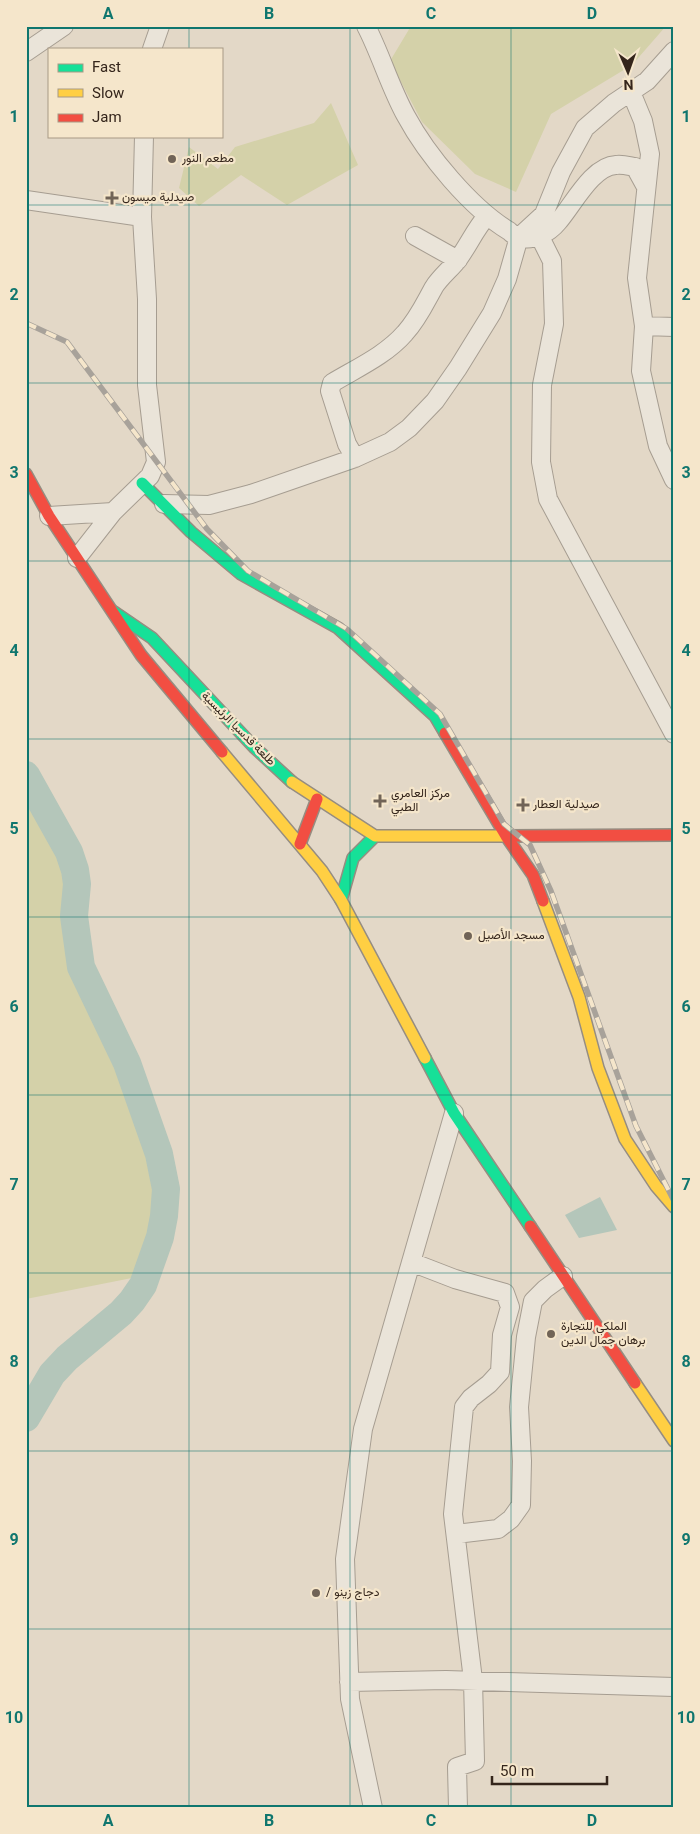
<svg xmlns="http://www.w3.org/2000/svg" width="700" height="1834" font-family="Georgia,Vazirmatn,serif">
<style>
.green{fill:#d4d1a9}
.water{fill:#b4c6ba}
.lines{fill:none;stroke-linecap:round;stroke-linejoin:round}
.river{stroke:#b4c6ba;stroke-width:28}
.street-casing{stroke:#a69d91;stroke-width:20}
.fast-casing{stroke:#968d81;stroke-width:14}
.slow-casing{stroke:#968d81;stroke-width:14}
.jam-casing{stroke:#968d81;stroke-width:14}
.street{stroke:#eae4d9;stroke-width:18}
.fast{stroke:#16e098;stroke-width:11}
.slow{stroke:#ffcf43;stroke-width:11}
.jam{stroke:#f24e42;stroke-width:11}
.rail-casing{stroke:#a8a29a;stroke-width:5.5}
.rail{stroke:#f5e6cb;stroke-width:4;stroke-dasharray:11;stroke-linecap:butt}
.grid{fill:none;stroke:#0f766e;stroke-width:1;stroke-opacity:0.55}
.poi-dot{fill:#716457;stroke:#f5e6cb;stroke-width:2}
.labels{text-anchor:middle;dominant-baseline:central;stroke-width:4.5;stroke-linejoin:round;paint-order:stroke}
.poi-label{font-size:12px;fill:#34251b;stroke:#f5e6cb;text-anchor:start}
.street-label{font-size:12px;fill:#34251b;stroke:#f5e6cb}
.neatline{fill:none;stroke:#0f766e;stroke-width:2}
.grid-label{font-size:16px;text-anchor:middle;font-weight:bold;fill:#0f766e}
</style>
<rect width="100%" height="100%" fill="#e3d8c7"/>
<path class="green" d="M411,26H666L632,65L551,114L516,192L475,174L422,122L390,61Z
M331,103L358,165L287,205L241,175L199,206L179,188L189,147L218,169L235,147L314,123Z
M26,775L75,870L74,916L81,967L131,1074L159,1154L164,1216L147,1275L26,1299Z"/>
<path class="water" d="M600,1197L617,1230L579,1238L565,1215Z"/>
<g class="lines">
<path class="river" d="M26,775L69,852L75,870L77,884L74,916L81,967L127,1063L159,1154L166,1189L164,1216L160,1237L143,1285L132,1301L121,1313L67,1358L52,1374L26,1418"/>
<g class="street-casing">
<path id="street" d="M366,26C381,55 390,87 406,116C427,155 471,208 509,231C511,233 515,236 518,237C533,242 549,233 558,222C573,205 592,166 616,165C622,164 629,166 635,167L646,187
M152,49L160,26
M26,52L64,26
M631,92L643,121L650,154L637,278L644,326L641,371L658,446L674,480
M26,200L142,217
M415,236L458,260
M540,237L552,261L554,324L542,385L541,462L548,499L674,734
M644,326L674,327
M355,458L347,444L330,391L332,383C357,368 386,355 405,333C418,319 425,303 434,287C441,276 452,268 459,258C469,244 476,228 487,216
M164,504L209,505L251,494L355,458L390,442L409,428L435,401L458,368L492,313L507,279L519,237L544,214L561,172L585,128L614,103L647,81L674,51
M49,516L113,512
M77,558L113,512L150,476L156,462L147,385V299L142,217L144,136
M411,1262L455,1279L505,1293L510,1307L502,1335L500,1372L489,1384L471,1398L464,1407L453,1514L473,1680L475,1761L457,1767L458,1808
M456,1534L498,1529L511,1519L521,1505L522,1461L519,1407L526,1337L533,1301L545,1289L563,1276
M349,1682L446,1680L674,1687
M373,1808L350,1699L345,1559L363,1429L454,1113"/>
</g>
<g class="fast-casing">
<path id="fast" d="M142,483L191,532L241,574L338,628L435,716L445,733
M114,612L152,638L254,747L292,782
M341,900L353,858L375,836
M425,1058L454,1113L530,1226"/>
</g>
<g class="slow-casing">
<path id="slow" d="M222,752L322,871L341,900L425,1058
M292,782L375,836H509
M543,901L579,997L598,1068L625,1139L656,1186L674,1207
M635,1383L674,1441"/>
</g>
<g class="jam-casing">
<path id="jam" d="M26,474L49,516L141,655L222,752
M445,733L506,836L533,875L543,901
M509,836L674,835
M300,844L317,799
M530,1226L635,1383"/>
</g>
<use href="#street" class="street"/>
<use href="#fast" class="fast"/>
<use href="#slow" class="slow"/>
<use href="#jam" class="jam"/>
<g class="rail-casing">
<path id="rail" d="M26,323L67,342L207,529L248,571L347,629L440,714L504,824L530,845L551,891L636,1126L674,1201"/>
</g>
<use href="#rail" class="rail"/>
</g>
<path class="grid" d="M189,26V49M350,26V1808M511,26V1808M189,136V1808M26,205H674M26,383H674M26,561H674M26,739H674M26,917H674M26,1095H674M26,1273H674M26,1451H674M26,1629H674"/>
<g class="poi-dot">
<circle cx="172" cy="159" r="5"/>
<path d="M109.5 190.5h5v5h5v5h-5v5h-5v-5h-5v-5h5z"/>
<path d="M377.5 793.5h5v5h5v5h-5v5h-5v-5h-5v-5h5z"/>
<path d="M520.5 797.5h5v5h5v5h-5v5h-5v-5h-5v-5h5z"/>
<circle cx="468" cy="936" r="5"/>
<circle cx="551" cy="1334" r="5"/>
<circle cx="316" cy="1593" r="5"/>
</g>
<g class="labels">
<g class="poi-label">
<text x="182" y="159">مطعم النور</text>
<text x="122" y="198">صيدلية ميسون</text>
<text x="391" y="794">مركز العامري<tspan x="391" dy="14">الطبي</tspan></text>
<text x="533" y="805">صيدلية العطار</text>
<text x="478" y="936">مسجد الأصيل</text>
<text x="561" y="1327">الملكي للتجارة<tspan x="561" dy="14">برهان جمال الدين</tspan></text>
<text x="326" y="1593">/ دجاج زينو</text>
</g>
<g class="street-label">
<text transform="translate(238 729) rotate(45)">طلعة قدسيا الرئيسية</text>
</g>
</g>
<rect width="700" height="1834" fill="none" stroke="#f5e6cb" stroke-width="55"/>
<rect x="48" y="48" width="175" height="90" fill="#f5e6cb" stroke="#a89985"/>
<rect x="58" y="64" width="25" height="8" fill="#16e098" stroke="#a89985"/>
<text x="92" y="72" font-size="15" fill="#34251b">Fast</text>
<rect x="58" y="89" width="25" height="8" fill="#ffcf43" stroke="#a89985"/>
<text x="92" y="98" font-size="15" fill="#34251b">Slow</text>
<rect x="58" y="114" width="25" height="8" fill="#f24e42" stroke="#a89985"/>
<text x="92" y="122" font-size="15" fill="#34251b">Jam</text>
<g transform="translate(628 72) rotate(178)" stroke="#f5e6cb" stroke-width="4" paint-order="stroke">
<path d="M0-4L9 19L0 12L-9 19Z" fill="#34251b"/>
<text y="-8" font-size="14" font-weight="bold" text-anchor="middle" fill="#34251b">N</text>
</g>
<path d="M492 1776v8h115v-8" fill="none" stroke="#34251b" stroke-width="2.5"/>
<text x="500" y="1776" font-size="15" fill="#34251b" stroke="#f5e6cb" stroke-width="4" paint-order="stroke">50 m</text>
<rect x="28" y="28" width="644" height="1778" class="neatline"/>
<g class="grid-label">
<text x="108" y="19">A</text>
<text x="269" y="19">B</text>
<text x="431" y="19">C</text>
<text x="592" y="19">D</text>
<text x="14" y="122">1</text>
<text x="686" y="122">1</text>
<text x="14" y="300">2</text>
<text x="686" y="300">2</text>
<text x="14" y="478">3</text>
<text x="686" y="478">3</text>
<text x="14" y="656">4</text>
<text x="686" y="656">4</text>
<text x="14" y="834">5</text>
<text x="686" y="834">5</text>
<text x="14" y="1012">6</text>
<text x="686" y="1012">6</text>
<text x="14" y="1190">7</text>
<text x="686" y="1190">7</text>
<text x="14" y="1367">8</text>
<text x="686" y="1367">8</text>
<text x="14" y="1545">9</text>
<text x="686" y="1545">9</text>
<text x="14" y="1723">10</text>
<text x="686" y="1723">10</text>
<text x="108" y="1826">A</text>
<text x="269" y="1826">B</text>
<text x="431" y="1826">C</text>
<text x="592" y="1826">D</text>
</g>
</svg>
